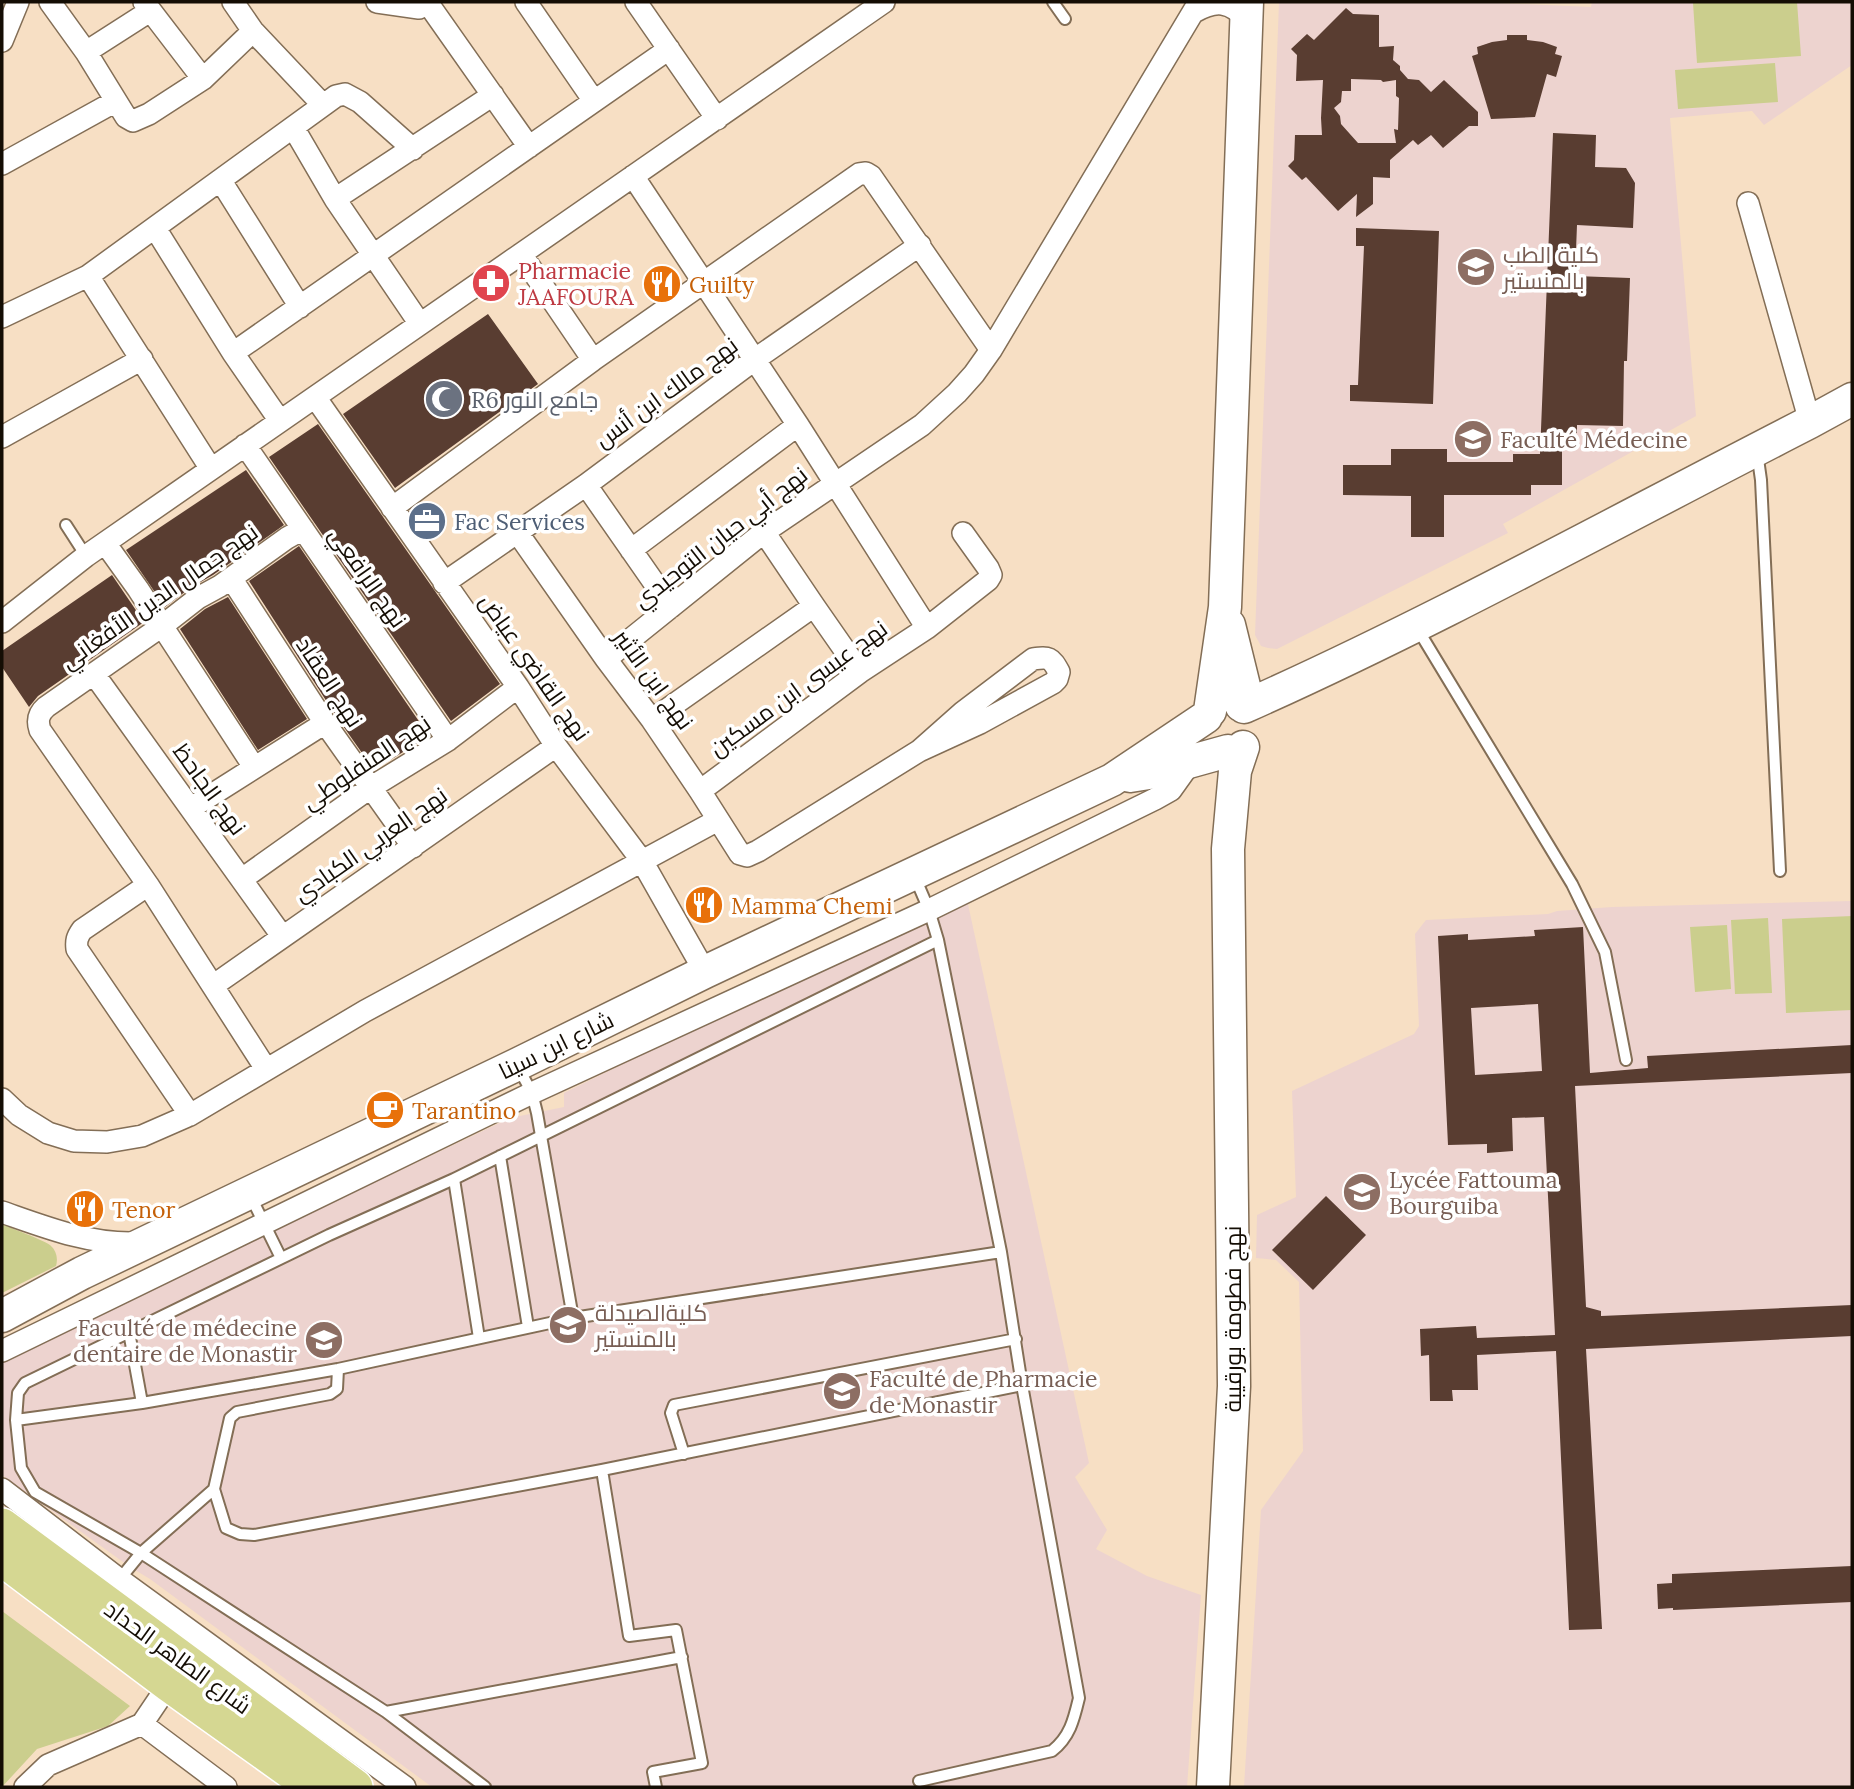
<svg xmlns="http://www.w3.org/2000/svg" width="1854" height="1789" font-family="Lora,Cairo,serif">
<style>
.education{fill:#edd3cf}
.green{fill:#cbce8d}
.building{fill:#593d31;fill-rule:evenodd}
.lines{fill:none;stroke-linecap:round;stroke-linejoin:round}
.lane-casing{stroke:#836e56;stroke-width:14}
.street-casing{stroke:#836e56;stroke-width:24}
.secondary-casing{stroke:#836e56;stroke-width:35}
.primary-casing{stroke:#fff;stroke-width:38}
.lane{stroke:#fff;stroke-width:10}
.street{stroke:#fff;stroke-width:21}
.secondary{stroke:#fff;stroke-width:32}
.primary{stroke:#d5d792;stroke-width:35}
.labels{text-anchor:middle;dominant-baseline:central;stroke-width:7;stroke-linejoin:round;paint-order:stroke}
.education-label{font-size:23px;fill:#785e54;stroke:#fff;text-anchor:start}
.health-label{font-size:23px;fill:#be3a42;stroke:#fff;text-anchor:start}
.food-label{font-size:23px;fill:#c56008;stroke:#fff;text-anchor:start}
.street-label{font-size:23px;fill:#140d04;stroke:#fff}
.worship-label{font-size:23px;fill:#5b616d;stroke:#fff;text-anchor:start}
.service-label{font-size:23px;fill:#4e5e75;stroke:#fff;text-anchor:start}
</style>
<rect width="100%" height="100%" fill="#f7dfc4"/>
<path class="education" d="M1279,2H1476L1591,7L1592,2H1852V65L1764,125L1752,111L1670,118L1696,416L1503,524L1508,533L1277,649L1268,648L1261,646L1255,635Z
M966,895L1089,1463L1075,1477L1107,1530L1096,1549L1147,1576L1201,1595L1187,1787H432L150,1579L130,1567L2,1475V1360L510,1118L564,1107V1093Z
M1852,901V1787H1244L1261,1510L1303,1451L1299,1282L1276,1260L1256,1258L1257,1215L1296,1197L1292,1091L1414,1034L1419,1026L1415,934L1426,920L1548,914L1557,911L1612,907Z"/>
<path class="green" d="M1704,2H1797L1801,56L1697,63L1693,3Z
M1775,63L1778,102L1678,109L1675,70Z
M1852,916V1010L1786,1013L1782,919Z
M1768,918L1772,993L1735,994L1731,920Z
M1727,925L1731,989L1695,992L1690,927Z
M2,1224C13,1229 41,1239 50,1245C57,1251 58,1259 56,1266L2,1293Z
M2,1611L130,1706L108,1726L37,1749L2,1787Z"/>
<path class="building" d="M1346,8L1353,14L1379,15V47L1394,46L1393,60L1400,66V70L1408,79L1419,80L1431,92L1444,80L1478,112V126H1469L1443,148L1431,135L1418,145L1413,140L1390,160V178L1373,177V204L1356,217L1357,194L1338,211L1306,177L1302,180L1288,166L1294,160L1295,135H1322L1321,118L1323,80L1296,81L1297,55L1291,49L1307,34L1314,40ZM1351,79L1381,80L1383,82L1396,80V96L1399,98L1398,130L1394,129L1396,143H1358L1341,124L1340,116L1334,108L1341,102L1342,91H1351Z
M1507,35H1527V40L1543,42L1557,47L1555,54L1562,56L1556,77L1547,74L1535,117L1491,119L1472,56L1478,54L1477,47L1492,42L1507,40Z
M1553,133L1596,135L1595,167L1626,168L1635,183L1633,228L1577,225L1575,276L1630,278L1627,361H1624L1623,426L1577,425V433H1562V485H1531V495H1444V537H1411V496L1343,495V465H1391V449H1447V462H1513V454H1540Z
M1356,228L1439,231L1433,404L1350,401V385H1358L1364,246H1356Z
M488,314L538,384L395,488L343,414Z
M318,424L500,684L451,721L269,457Z
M246,470L284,525L213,575L190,588L165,607L126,550Z
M299,546L429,736L374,770L336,716L249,581Z
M112,575L144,622L38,696L29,707L2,667V651Z
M228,597L307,719L258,750L180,629L205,609Z
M1583,927L1590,1073L1648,1068L1647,1056L1852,1045V1073L1575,1086L1586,1307L1601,1311V1316L1852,1305V1336L1586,1349L1602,1629L1569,1630L1556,1351L1477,1355L1478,1390H1452L1453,1401H1430L1429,1355L1421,1356L1420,1329L1476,1326L1477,1338L1555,1335L1544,1117L1512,1118L1513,1151L1487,1153V1144L1448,1145L1438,936L1468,934V940L1535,936L1534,930ZM1538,1004L1542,1071L1475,1075L1471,1008Z
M1326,1196L1366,1235L1313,1290L1272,1250Z
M1852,1566V1602L1673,1610V1608L1658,1609L1657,1584L1672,1583V1574Z"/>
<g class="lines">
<g class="lane-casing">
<path id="lane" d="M1053,2L1065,19
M1757,452L1761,480L1780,871
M66,525L86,556
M1417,628L1572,884L1605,952L1626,1060
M914,875L929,910L938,940L1001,1252L1022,1385L1079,1698C1074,1719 1070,1737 1052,1751L919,1781
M518,1067L532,1093L537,1113L573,1318
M500,1156L528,1327
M250,1195L281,1258
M129,1332L142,1403
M479,1338L454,1179L938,940
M338,1369L337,1389L330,1394L237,1412L230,1418L214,1489L226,1528L240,1534L254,1535L602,1470L1022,1385
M16,1420L18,1393L25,1383L329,1235L454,1179
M684,1454L671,1413L674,1405L1016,1339
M602,1470L629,1636L676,1630L702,1763L653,1772L656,1787
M119,1580L141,1553L214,1489
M386,1712L682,1657
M485,1787L386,1712L141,1553L35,1492L21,1468L16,1420L142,1403L338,1369L573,1318L1001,1252"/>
</g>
<g class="street-casing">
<path id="street" d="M50,2L86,52
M144,2L203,79
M233,2L253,31L323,105
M377,2L419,8L428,3
M427,2L529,147
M526,2L594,101
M636,2L717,119
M150,11L86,52L126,117L133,121L149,114L203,79L253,31
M1194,12C1215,0 1230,0 1247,20
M2,41L18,2
M293,127L335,199L420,324
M2,164L116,101
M633,176L798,425L927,628
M221,181L300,307
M335,199L493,95
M1748,203L1810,422
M155,228L233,353L280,421
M521,254L593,360
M88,276L211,469
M2,317L88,276L336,96L345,94L360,102L413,149
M233,353L669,49
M315,397L518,687L556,746L642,861L705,972
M2,437L142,359
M245,445L448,740
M586,485L671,607
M392,508L593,360L859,174L866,173L871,176L991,350
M517,532L606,659L652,720L700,791L740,854L747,856L758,851L919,751L963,712L1033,659C1049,657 1051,657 1059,672L1057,679L1053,683L980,723L919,751
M764,532L814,606L860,672
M105,543L138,589L254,767
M631,550L798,425
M231,578L325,723L413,847
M444,583L586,485L754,360L920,245
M2,622L86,556L884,2
M606,659L764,532L922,425L957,393L974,374L991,350L1199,2
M94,674L282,936
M652,720L814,606
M700,791L860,672L927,628L988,580L991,575L988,568L963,533
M191,808L325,723
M242,879L370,788L448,740L518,687
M148,885L82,930C77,937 76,941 77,949L190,1115
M214,985L556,746
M266,1069L148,885L40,730C37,721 38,714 46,707L162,626L198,598L220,586L287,538L303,529
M2,1099L19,1115L48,1133L74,1141L107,1142L142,1136L190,1115L365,1011L718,820
M2,1212C45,1227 88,1244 134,1243
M2,1351L532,1093L929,910L1155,799L1171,790L1191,762
M2,1489L119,1579L405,1787
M142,1724L226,1787
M25,1787L48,1765L142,1724L169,1684"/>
</g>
<g class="secondary-casing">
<path id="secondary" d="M1229,625L1244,686L1241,705
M1244,707C1437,621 1622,518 1810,422L1852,399
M1210,711L1225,607L1247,2
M1130,776L1149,773L1228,751
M2,1316L82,1273L516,1065L705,972L1112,780L1206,717
M1213,1787L1234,1386L1228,849L1235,771L1243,747"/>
</g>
<g class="primary-casing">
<path id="primary" d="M2,1526L355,1787
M2,1558L169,1684L313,1787"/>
</g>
<use href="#lane" class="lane"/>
<use href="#street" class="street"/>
<use href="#secondary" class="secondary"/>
<use href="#primary" class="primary"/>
</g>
<defs>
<g id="university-disc" transform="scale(2.0125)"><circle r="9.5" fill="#8d6e63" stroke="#fff"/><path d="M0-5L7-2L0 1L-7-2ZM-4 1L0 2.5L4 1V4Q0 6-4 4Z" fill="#fff"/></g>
<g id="pharmacy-disc" transform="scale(2.0125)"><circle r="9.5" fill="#e0444e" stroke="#fff"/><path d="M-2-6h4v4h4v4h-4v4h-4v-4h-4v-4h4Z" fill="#fff"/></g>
<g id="restaurant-disc" transform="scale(2.0125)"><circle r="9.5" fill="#e8710a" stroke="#fff"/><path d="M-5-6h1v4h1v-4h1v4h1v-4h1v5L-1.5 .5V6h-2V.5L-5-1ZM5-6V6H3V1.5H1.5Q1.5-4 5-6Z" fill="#fff"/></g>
<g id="mosque-disc" transform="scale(2.0125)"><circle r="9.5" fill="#6b7280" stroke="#fff"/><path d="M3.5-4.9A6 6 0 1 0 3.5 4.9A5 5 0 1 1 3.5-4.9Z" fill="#fff"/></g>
<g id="school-disc" transform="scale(2.0125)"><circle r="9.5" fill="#8d6e63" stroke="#fff"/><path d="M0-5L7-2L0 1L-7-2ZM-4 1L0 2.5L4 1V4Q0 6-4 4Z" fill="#fff"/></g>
<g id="office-disc" transform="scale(2.0125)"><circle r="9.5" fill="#5c6f8a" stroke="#fff"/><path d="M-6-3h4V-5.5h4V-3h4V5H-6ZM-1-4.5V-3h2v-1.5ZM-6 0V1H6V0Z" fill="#fff"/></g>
<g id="cafe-disc" transform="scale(2.0125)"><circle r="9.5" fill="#e8710a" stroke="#fff"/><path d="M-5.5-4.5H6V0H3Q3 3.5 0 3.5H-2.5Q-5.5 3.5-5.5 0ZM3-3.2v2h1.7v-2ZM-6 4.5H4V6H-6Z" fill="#fff"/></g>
</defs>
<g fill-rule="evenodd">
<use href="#university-disc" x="1476" y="267"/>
<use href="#pharmacy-disc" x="491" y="283"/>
<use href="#restaurant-disc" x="662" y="284"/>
<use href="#mosque-disc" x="444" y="399"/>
<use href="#school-disc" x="1473" y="439"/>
<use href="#office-disc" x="427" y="521"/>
<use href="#restaurant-disc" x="704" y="905"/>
<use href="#cafe-disc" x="385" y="1110"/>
<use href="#school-disc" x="1362" y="1192"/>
<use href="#restaurant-disc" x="85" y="1209"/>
<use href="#university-disc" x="568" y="1325"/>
<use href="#university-disc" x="324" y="1340"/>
<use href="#university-disc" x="842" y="1391"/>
</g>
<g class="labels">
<g class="education-label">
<text x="1503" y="254">كلية الطب<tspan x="1503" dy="26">بالمنستير</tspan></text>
<text x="1500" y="439">Faculté Médecine</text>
<text x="1389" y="1179">Lycée Fattouma<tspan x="1389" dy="26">Bourguiba</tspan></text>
<text x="595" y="1312">كليةالصيدلة<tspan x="595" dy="26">بالمنستير</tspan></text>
<text x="297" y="1327" text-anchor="end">Faculté de médecine<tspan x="297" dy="26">dentaire de Monastir</tspan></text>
<text x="869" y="1378">Faculté de Pharmacie<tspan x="869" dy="26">de Monastir</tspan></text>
</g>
<g class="health-label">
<text x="518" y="270">Pharmacie<tspan x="518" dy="26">JAAFOURA</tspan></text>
</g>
<g class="food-label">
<text x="689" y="284">Guilty</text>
<text x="731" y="905">Mamma Chemi</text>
<text x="412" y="1110">Tarantino</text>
<text x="112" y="1209">Tenor</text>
</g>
<g class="street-label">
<text transform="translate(666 392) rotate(-36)">نهج مالك ابن أنس</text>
<text transform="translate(720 537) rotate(-38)">نهج أبي حيان التوحيدي</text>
<text transform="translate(368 577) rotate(55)">نهج الرافعي</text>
<text transform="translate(159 596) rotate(-35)">نهج جمال الدين الأفغاني</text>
<text transform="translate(535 667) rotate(55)">نهج القاضي عياض</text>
<text transform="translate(654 679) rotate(54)">نهج ابن الأثير</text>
<text transform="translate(330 682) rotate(57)">نهج العقاد</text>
<text transform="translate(798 688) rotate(-36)">نهج عيسى ابن مسكين</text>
<text transform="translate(366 762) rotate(-34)">نهج المنفلوطي</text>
<text transform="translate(210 789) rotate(54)">نهج الجاحظ</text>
<text transform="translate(370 844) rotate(-35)">نهج العربي الكبادي</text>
<text transform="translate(556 1045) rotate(-26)">شارع ابن سينا</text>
<text transform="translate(1232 1319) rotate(-90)">نهج فطومة بورقيبة</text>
<text transform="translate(178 1657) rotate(36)">شارع الطاهر الحداد</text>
</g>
<g class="worship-label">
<text x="471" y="399">R6 جامع النور</text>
</g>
<g class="service-label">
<text x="454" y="521">Fac Services</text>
</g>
</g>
<rect width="1854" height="1789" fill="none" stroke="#140d04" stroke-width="7"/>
</svg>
